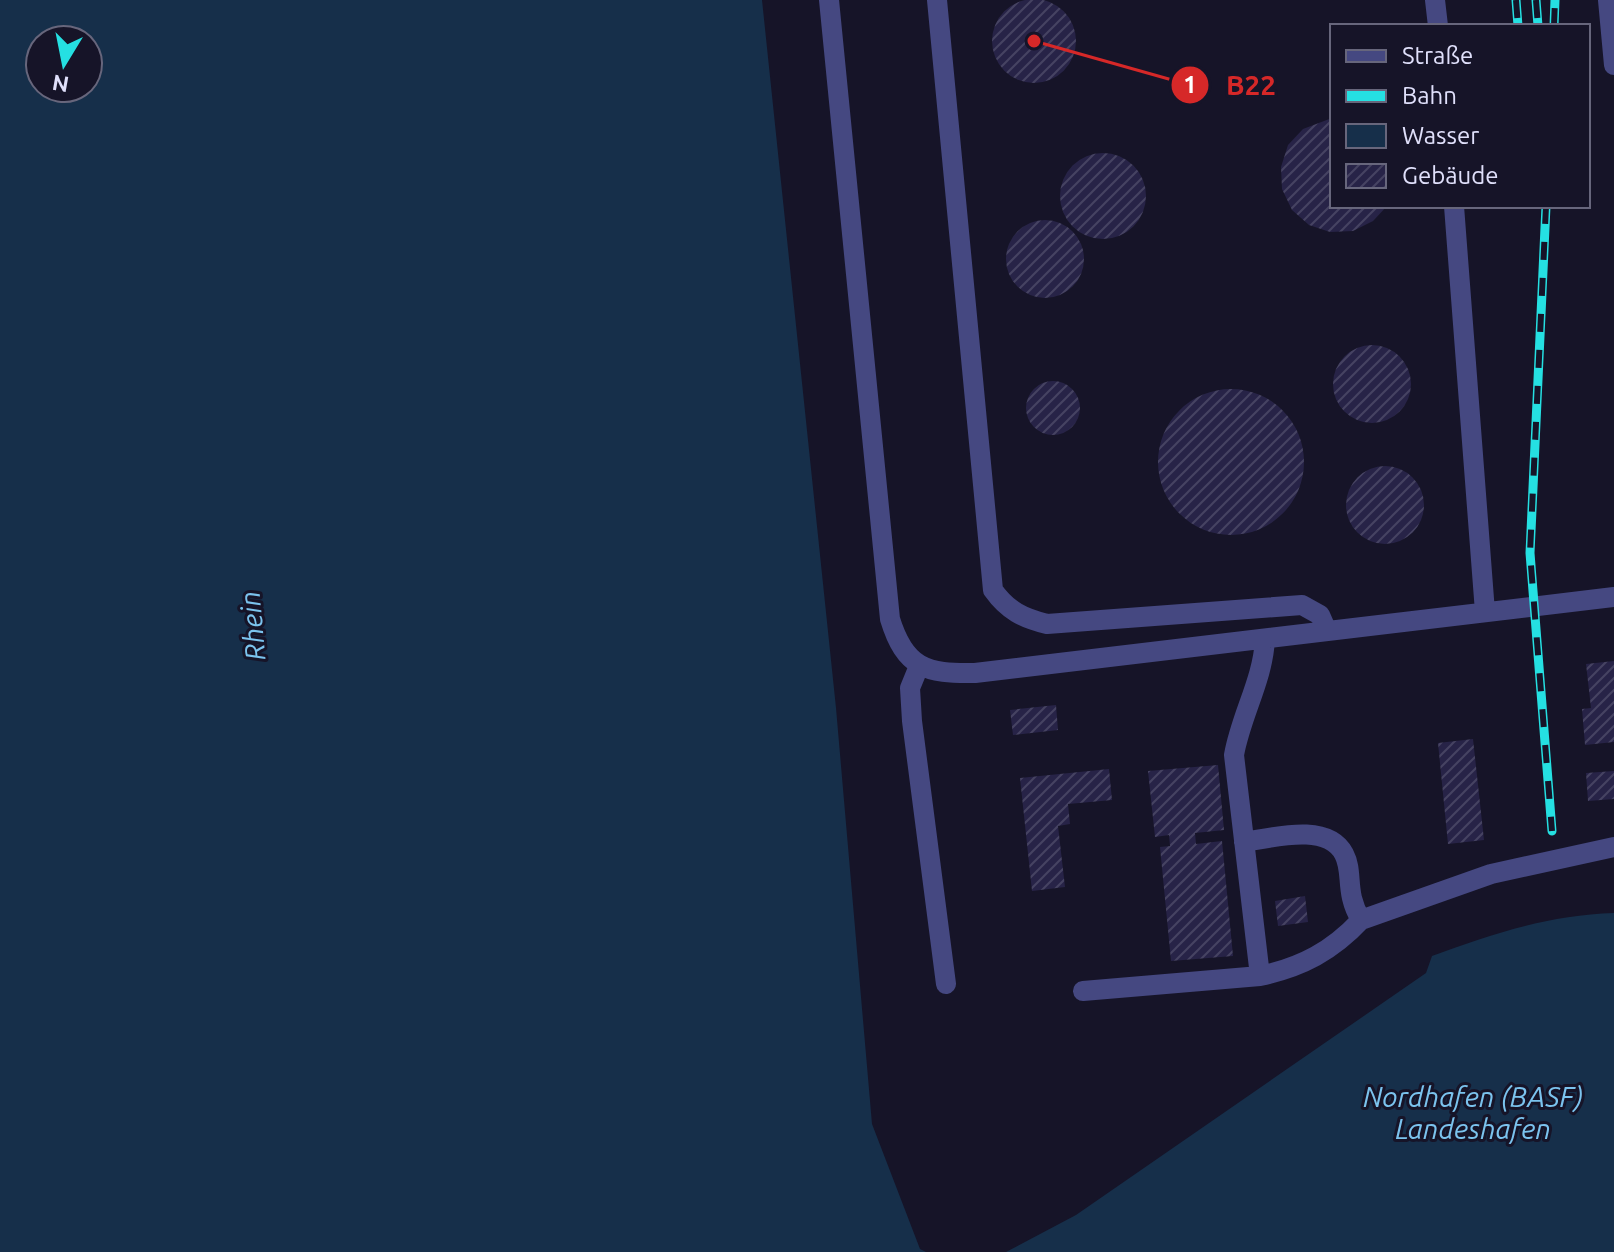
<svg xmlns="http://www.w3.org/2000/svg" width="1614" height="1252" font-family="Ubuntu,sans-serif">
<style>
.water{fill:#162f4a;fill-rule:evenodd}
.building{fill:url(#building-hatch)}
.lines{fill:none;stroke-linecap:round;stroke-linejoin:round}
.minor{stroke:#454881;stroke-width:20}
.rail-casing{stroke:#25e0e2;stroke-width:9}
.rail{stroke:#161428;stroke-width:6;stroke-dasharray:18;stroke-linecap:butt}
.labels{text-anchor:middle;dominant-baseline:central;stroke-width:6;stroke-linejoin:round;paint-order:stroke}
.water-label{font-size:28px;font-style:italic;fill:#7bc3ee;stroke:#161428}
.leader{fill:none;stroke:#d62828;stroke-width:3}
.callout-dot{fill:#d62828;stroke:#161428;stroke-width:3}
.mark-label{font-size:24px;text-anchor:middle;font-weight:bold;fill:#fff}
.callout-label{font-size:28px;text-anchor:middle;font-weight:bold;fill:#d62828;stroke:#161428;stroke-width:6;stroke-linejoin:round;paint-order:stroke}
</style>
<defs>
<pattern id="building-hatch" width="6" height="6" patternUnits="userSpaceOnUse" patternTransform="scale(2)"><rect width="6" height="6" fill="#272347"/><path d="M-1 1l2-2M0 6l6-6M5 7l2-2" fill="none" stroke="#464362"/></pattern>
</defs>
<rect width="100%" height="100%" fill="#161428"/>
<path class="water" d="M0,0H762L836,708L872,1124L920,1249L926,1252H0ZM40,40H88V88H40Z
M1614,913V1252H1006L1076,1215L1426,973L1432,956C1492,934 1549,915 1614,913Z"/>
<path class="building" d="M992 41a42 42 0 1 1 84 0a42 42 0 1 1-84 0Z
M1332,118V206H1387L1373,221L1353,231L1330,232L1309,225L1292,210L1282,189L1281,167L1288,145L1303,129Z
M1060 196a43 43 0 1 1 86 0a43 43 0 1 1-86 0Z
M1006 259a39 39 0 1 1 78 0a39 39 0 1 1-78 0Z
M1333 384a39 39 0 1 1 78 0a39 39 0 1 1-78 0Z
M1026 408a27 27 0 1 1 54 0a27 27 0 1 1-54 0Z
M1158 462a73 73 0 1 1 146 0a73 73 0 1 1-146 0Z
M1346 505a39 39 0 1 1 78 0a39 39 0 1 1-78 0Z
M1614,661V742L1585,745L1582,709L1591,708L1586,664Z
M1056,705L1058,730L1013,735L1010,710Z
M1473,739L1484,840L1448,844L1438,743Z
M1218,765L1224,830L1195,833L1196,844L1222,841L1233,956L1171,961L1160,847L1170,846L1169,835L1155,837L1148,771Z
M1109,769L1112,800L1068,804L1070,824L1058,826L1065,887L1032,891L1020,778Z
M1614,771V799L1588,801L1586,773Z
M1305,896L1308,922L1278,926L1275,901Z"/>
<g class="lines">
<path class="minor" d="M829,0L890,619C905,668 926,674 975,673L1614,597
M937,0L993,590C1008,611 1023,618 1047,624L1302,605L1320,615L1327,631
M1435,0L1438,26
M1608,0L1614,65
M1454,206L1485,612
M919,666L910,688L912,721L946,984
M1244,842C1272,838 1327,822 1344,854C1354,873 1344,892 1361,920C1332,951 1302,967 1260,976
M1361,920L1491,874L1614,847
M1083,991L1260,976L1234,755C1241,715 1263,680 1265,639"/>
<g class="rail-casing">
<path id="rail" d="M1516,0L1518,26
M1536,0L1538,26
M1554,26L1555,0
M1546,206L1530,553L1552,831"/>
</g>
<use href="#rail" class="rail"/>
</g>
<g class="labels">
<g class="water-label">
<text transform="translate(252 626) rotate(-95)">Rhein</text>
<text x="1473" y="1096">Nordhafen (BASF)<tspan x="1473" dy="32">Landeshafen</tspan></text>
</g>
</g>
<path class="leader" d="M1034 41L1190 85"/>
<g class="callout-dot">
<circle cx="1034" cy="41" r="8"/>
<circle cx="1190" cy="85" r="20"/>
</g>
<g class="mark-label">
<text x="1190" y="93">1</text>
</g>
<g class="callout-label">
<text x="1251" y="95">B22</text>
</g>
<rect x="1330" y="24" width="260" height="184" fill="#161428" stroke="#67667c" stroke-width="2"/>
<rect x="1346" y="50" width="40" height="12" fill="#454881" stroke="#67667c" stroke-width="2"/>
<text x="1402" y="64" font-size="24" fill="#e0e0fb">Straße</text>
<rect x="1346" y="90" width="40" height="12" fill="#25e0e2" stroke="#67667c" stroke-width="2"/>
<text x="1402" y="104" font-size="24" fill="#e0e0fb">Bahn</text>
<rect x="1346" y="124" width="40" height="24" fill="#162f4a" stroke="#67667c" stroke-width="2"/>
<text x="1402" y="144" font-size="24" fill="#e0e0fb">Wasser</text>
<rect x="1346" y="164" width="40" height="24" fill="url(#building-hatch)" stroke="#67667c" stroke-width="2"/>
<text x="1402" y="184" font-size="24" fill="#e0e0fb">Gebäude</text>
<g transform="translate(64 64) rotate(190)"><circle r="38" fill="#161428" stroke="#67667c" stroke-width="2"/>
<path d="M0-6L14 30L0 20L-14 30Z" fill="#25e0e2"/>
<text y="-12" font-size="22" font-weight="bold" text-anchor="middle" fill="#e0e0fb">N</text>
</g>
</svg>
